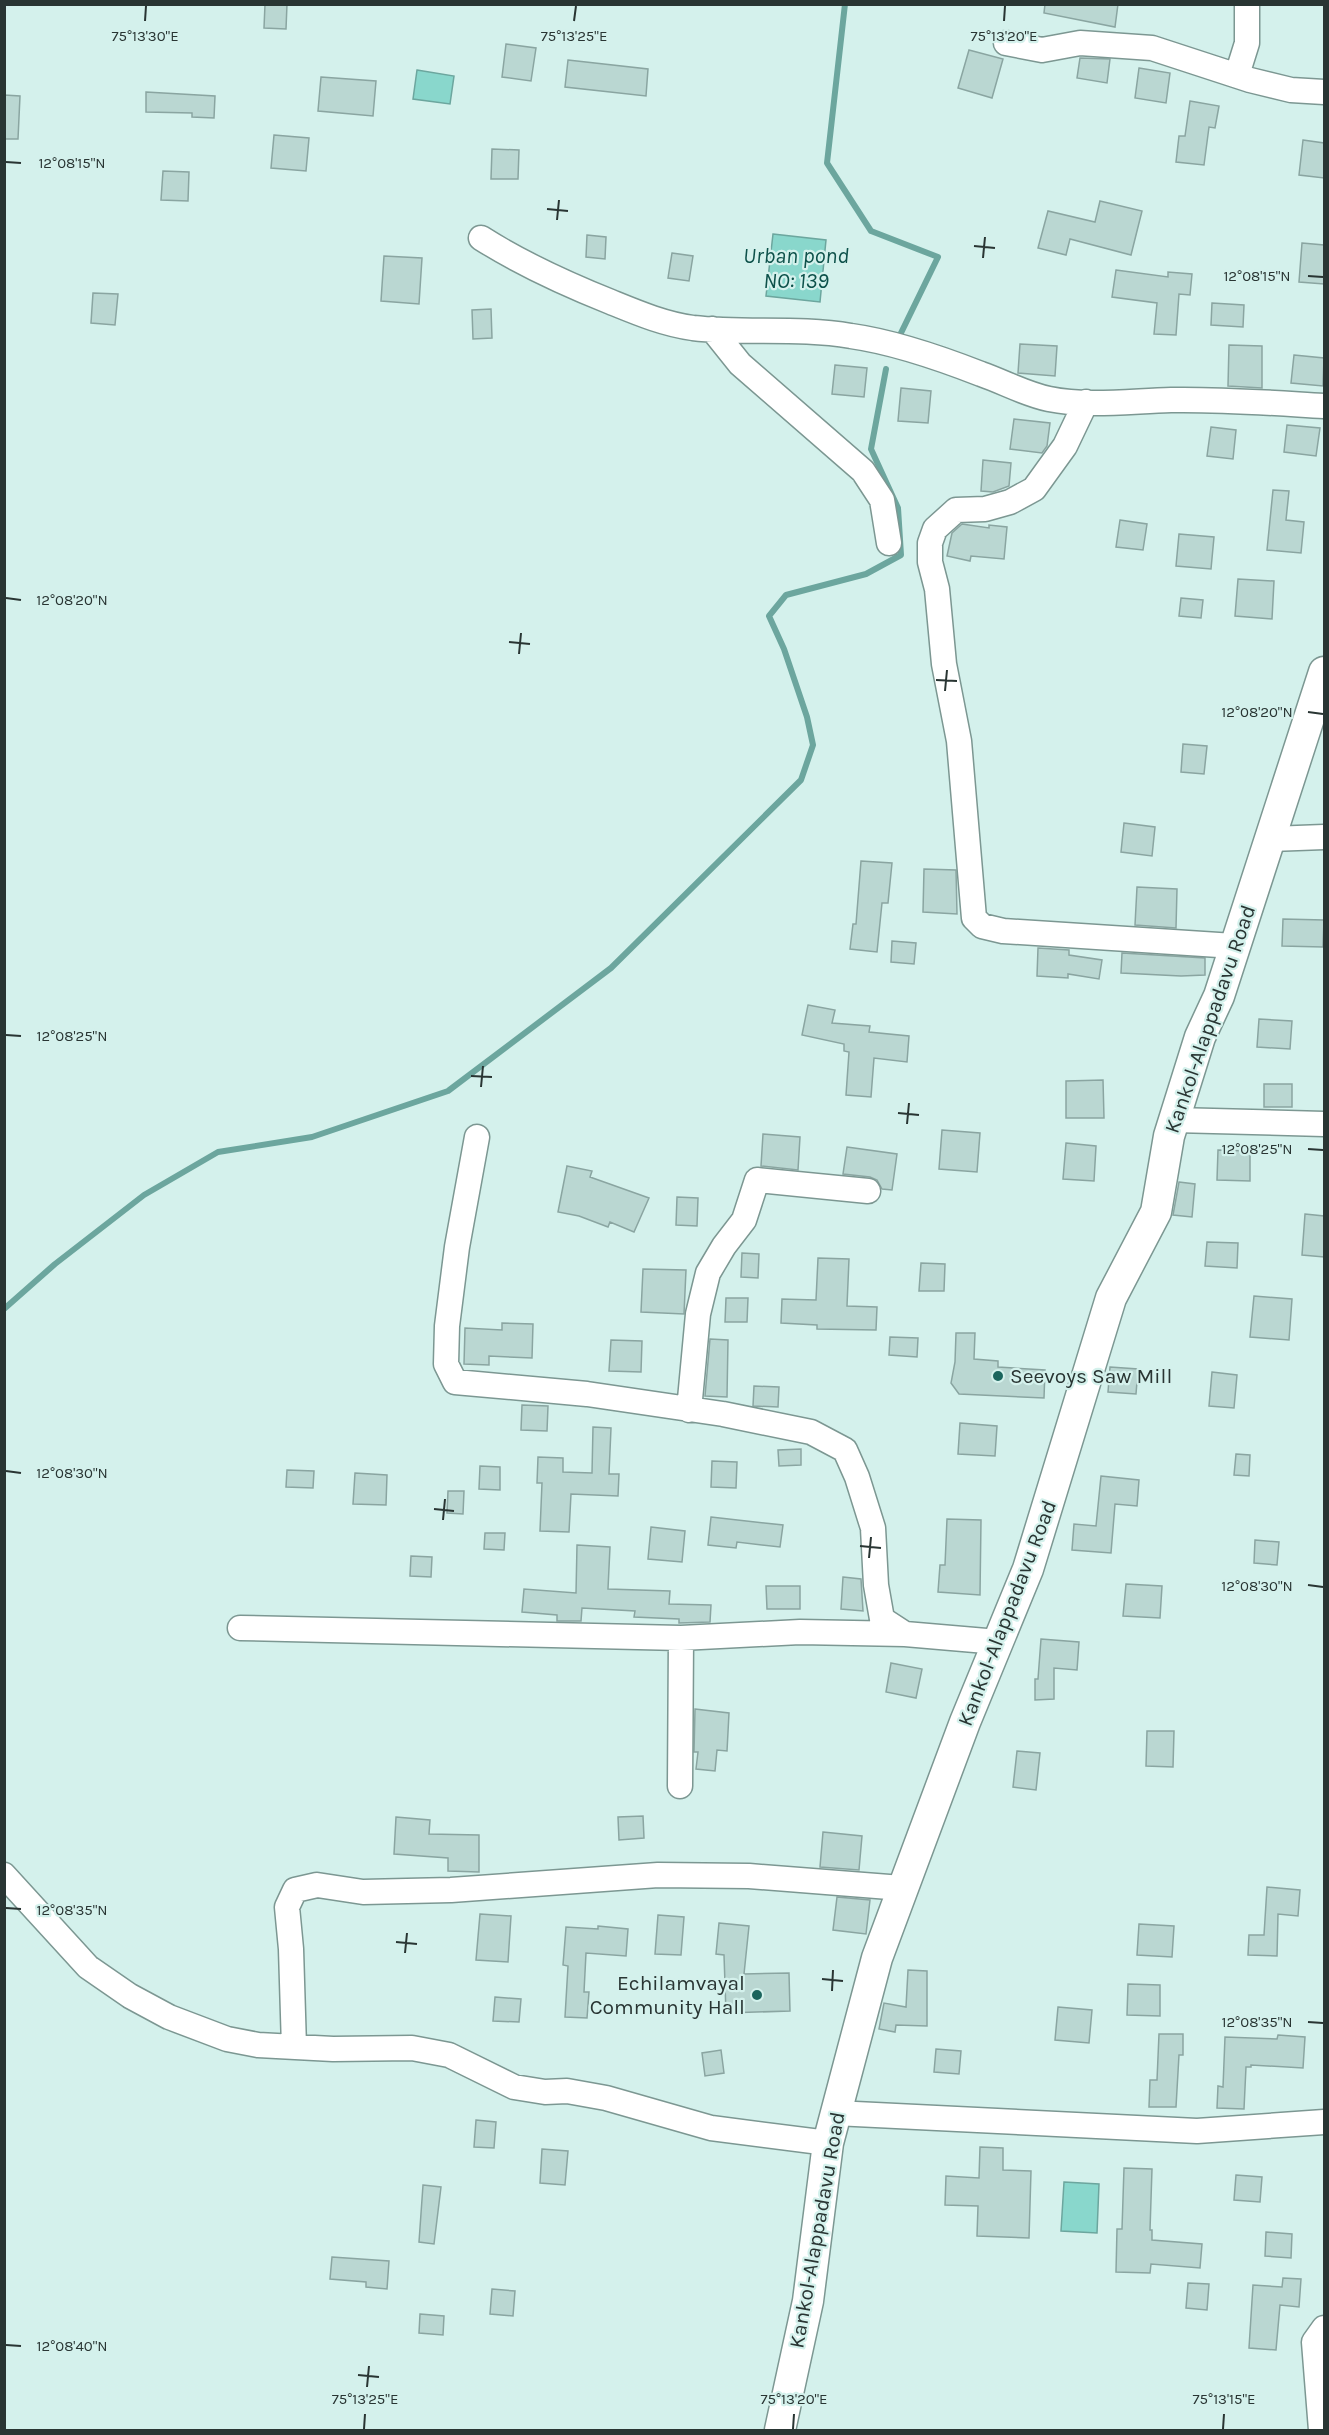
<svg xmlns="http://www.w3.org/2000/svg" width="1329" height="2435" font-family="Karla,sans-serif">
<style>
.water{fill:#89d7cc;stroke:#6ca69e;stroke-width:1.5}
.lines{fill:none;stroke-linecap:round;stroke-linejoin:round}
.stream{stroke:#6ca69e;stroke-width:6}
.building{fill:#bad7d2;stroke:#8aa5a1;stroke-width:1.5}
.minor-casing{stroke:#7c9792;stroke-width:27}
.major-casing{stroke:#7c9792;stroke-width:33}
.minor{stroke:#fff;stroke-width:24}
.major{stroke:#fff;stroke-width:30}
.ticks{fill:none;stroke:#293533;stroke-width:2}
.poi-dot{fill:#1b655d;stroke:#d4f1ec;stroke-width:2}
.labels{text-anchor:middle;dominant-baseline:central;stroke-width:4.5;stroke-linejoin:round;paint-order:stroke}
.street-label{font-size:21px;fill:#293533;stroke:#d4f1ec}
.poi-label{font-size:21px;fill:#293533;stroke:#d4f1ec;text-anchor:start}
.water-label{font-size:22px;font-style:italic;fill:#0d514a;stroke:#d4f1ec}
.ticks-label{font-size:15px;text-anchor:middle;fill:#293533;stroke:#d4f1ec;stroke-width:4.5;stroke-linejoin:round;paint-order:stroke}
</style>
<rect width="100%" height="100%" fill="#d4f1ec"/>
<path class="water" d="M417,70L454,76L450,104L413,99Z
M773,234L826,240L820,302L766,296Z
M1064,2182L1099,2184L1097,2233L1061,2231Z"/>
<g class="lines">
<path class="stream" d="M845,4L827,163L871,231L938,257L900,335
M4,1309L55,1264L144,1195L218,1152L312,1137L448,1091L611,968L801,780L813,745L807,717L784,649L769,616L786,595L866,574L901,555L898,508L871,449L886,369"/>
</g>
<path class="building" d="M265,4H287L286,29L264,28Z
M1045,4H1118L1115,27L1044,13Z
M506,44L536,48L531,81L502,77Z
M969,50L1003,59L992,98L958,88Z
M1080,58L1110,59L1107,83L1077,78Z
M568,60L648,69L646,96L565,87Z
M1139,68L1170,73L1166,103L1135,98Z
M321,77L376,81L373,116L318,111Z
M146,92L215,96L214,118L192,117V113L146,112Z
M4,95L20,96L18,139H4Z
M1190,101L1219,106L1215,128L1209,127L1204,165L1176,162L1179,136H1185Z
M274,135L309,138L306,171L271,168Z
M1303,140L1324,143V178L1299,175Z
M492,149L519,150L518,179H491Z
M163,171L189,172L188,201L161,200Z
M1100,201L1142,211L1131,255L1070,239L1066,255L1038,248L1048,211L1095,222Z
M587,235L606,237L605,259L586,257Z
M1302,243L1324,245V284L1299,282Z
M672,253L693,256L689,281L668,278Z
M384,256L422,258L419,304L381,301Z
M1116,270L1168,277V272L1192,274L1190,295L1179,294L1176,335L1154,334L1157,303L1112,297Z
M93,293L118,294L115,325L91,323Z
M1212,303L1244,305L1243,327L1211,325Z
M491,309L492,338L473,339L472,310Z
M1020,344L1057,346L1055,376L1018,373Z
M1229,345L1262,346V388L1228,386Z
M1294,355L1324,358L1323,386L1291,383Z
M835,365L867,368L864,397L832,394Z
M901,388L931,391L928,423L898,421Z
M1014,419L1050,423L1047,446L1042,453L1010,449Z
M1287,425L1320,428L1316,456L1284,452Z
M1211,427L1236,430L1233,459L1207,456Z
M983,460L1011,463L1009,486L993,492L981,491Z
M1273,490L1289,491L1286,520L1304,522L1301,553L1267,550Z
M1120,520L1147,524L1143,550L1116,547Z
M962,524L989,528V525L1007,527L1004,559L971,556L970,561L947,556L952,533Z
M1179,534L1214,537L1211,569L1176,566Z
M1238,579L1274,581L1272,619L1235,616Z
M1181,598L1203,600L1201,618L1179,616Z
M1183,744L1207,746L1204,774L1181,772Z
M1124,823L1155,827L1152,856L1121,852Z
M861,861L892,863L888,903H882L877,952L850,949L853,924H856Z
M924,869L956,870L957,914L923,912Z
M1137,887L1177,889L1176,928L1135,925Z
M1283,919L1324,920L1323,947L1282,946Z
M892,941L916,943L914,964L891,962Z
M1038,948L1069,950V955L1102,960L1099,979L1068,974V978L1037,976Z
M1122,953L1205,958V975L1181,976L1121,973Z
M808,1005L835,1010L832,1023L870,1026L869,1032L909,1036L907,1062L874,1058L871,1097L846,1095L849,1052L844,1051V1044L802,1035Z
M1259,1019L1292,1021L1290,1049L1257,1047Z
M1103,1080L1104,1118H1066V1081Z
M1264,1084H1292V1107H1264Z
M942,1130L980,1133L977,1172L939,1169Z
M763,1134L800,1137L798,1170L761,1166Z
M1066,1143L1096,1146L1094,1181L1063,1179Z
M847,1147L897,1154L892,1190L882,1189L877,1180L870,1177L843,1174Z
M1218,1150L1250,1151V1181L1217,1180Z
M567,1166L592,1171L590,1177L649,1198L634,1232L610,1222L608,1227L579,1216L558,1212Z
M1179,1182L1195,1184L1192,1217L1173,1215Z
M677,1197L698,1198L697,1226L676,1225Z
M1305,1214L1324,1216V1257L1302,1255Z
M1207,1242L1238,1243L1237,1268L1205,1266Z
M742,1253L759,1254L758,1278L741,1277Z
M818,1258L849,1259L847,1306L877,1307L876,1330L817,1329V1325L781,1323L782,1299L816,1300Z
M921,1263L945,1264L944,1291H919Z
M643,1269L686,1270L684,1314L641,1312Z
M1254,1296L1292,1299L1289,1340L1250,1337Z
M726,1298H748L747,1322H725Z
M502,1323L533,1324L532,1358L489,1356V1365L464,1364L465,1328L502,1330Z
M956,1333H975L974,1359L998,1361V1367L1045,1370L1044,1398L959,1394L951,1383L955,1362Z
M890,1337L918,1338L917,1357L889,1355Z
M710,1339L728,1340L727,1397L705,1396Z
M611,1340L642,1341L641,1372L609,1371Z
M1110,1367L1138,1369L1136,1394L1108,1392Z
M1212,1372L1237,1375L1234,1408L1209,1406Z
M754,1386L779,1387L778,1407L753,1406Z
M522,1405L548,1406L547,1431L521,1430Z
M960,1423L997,1426L995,1456L958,1454Z
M593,1427L611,1428L609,1474H619L618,1496L571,1494L569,1532L540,1531L542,1483H537L538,1457L563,1458V1472L592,1473Z
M801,1449V1465L779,1466L778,1450Z
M1236,1454L1250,1455L1249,1476L1234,1475Z
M712,1461L737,1462L736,1488L711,1487Z
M480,1466L500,1467V1490L479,1489Z
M287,1470L314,1471L313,1488L286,1487Z
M355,1473L387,1475L386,1505L353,1504Z
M1101,1476L1139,1480L1137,1506L1115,1504L1111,1553L1072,1550L1074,1524L1096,1526Z
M448,1491H464L463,1514L447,1513Z
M711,1517L783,1525L780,1547L737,1542L736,1548L708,1545Z
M947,1519L981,1520L980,1595L938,1592L940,1565H945Z
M651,1527L685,1531L682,1562L648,1559Z
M485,1533H505L504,1550L484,1549Z
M1255,1540L1279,1542L1277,1565L1254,1563Z
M577,1545L610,1547L608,1589L670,1591L669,1604L711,1605L710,1622L679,1623V1619L634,1617L635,1611L582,1608L581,1621H557V1615L522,1612L524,1589L576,1593Z
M411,1556L432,1557L431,1577L410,1576Z
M843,1577L861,1579L863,1611L841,1609Z
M1126,1584L1162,1586L1160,1618L1123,1616Z
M766,1586H800V1609H767Z
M1041,1639L1079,1642L1077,1670L1054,1668V1699L1035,1700V1679H1038Z
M891,1663L922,1669L916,1698L886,1692Z
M695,1709L729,1713L727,1751L717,1750L715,1771L696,1769L698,1752H694Z
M1147,1731H1174L1173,1767L1146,1766Z
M1017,1751L1040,1753L1036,1790L1013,1787Z
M643,1816L644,1838L619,1840L618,1817Z
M396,1817L430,1820L429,1834L479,1835V1872L448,1871V1858L394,1854Z
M823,1832L862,1836L859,1870L820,1867Z
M1267,1887L1300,1890L1298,1916L1278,1914L1277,1956L1248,1955L1249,1935H1264Z
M837,1897L870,1900L866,1934L833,1930Z
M480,1914L511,1916L508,1962L476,1960Z
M658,1915L684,1917L681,1955L655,1954Z
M719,1923L749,1926L744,1974L789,1973L790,2011L726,2013L724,1955L716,1954Z
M1139,1924L1174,1926L1172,1957L1137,1955Z
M598,1926L628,1929L626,1956L586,1953L584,1992H589L587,2018L565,2017L568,1966L563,1965L566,1927L598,1929Z
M908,1970L927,1971V2026L896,2025L895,2032L879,2029L884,2003L906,2007Z
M1128,1984L1160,1985V2016L1127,2015Z
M495,1997L521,1999L519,2022L493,2021Z
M1058,2007L1092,2010L1089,2043L1055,2040Z
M1159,2034H1183V2055H1179L1176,2107H1149L1150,2080H1157Z
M1278,2035L1305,2037L1303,2068L1251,2065V2067H1246L1244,2109L1217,2108L1218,2086L1223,2087L1225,2037L1277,2039Z
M936,2049L961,2051L959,2074L934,2072Z
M721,2050L724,2073L705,2076L702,2053Z
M476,2120L496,2122L494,2148L474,2147Z
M980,2147L1003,2148V2170L1031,2171L1029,2238L977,2236L978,2206L945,2205L946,2176L979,2178Z
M542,2149L568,2151L565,2185L540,2183Z
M1124,2168L1152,2169L1150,2230H1152V2240L1202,2244L1200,2268L1151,2264L1150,2273L1116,2272L1117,2229H1122Z
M1236,2175L1262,2177L1260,2202L1234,2200Z
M423,2185L441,2187L434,2244L419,2242Z
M1266,2232L1292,2234L1291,2258L1265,2256Z
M332,2257L389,2261L387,2289L366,2287V2282L330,2279Z
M1283,2278L1301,2279L1299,2307L1280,2305L1276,2350L1249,2348L1253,2285L1282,2287Z
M1188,2283L1209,2284L1207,2310L1186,2308Z
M492,2289L515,2291L513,2316L490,2314Z
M420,2314L444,2316L443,2335L419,2333Z"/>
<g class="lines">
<g class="minor-casing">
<path id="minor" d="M1006,43L1042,50L1080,43L1152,48L1250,80L1291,90L1324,92
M1237,75L1247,43V4
M481,238C522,264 566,284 611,302C638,313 664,324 693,328C745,334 798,327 851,336C894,342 940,358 981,374C1004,382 1025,394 1049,399C1088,407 1131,401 1171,400C1222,399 1273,403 1324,406
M712,329L740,364L863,471L882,500L889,543
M1086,402L1065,446L1034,489L1010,502L985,509L956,510L935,529L930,543V562L937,589L944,664L959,741L974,918L982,926L1003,931L1234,946
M1271,839L1324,837
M1174,1120L1324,1124
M477,1137L457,1247L447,1326L446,1364L455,1382L587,1394L723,1414L811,1432L845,1450L857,1477L873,1528L876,1585L882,1619L905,1634L998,1642
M689,1410L698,1314L708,1273L724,1246L744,1220L757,1180L868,1191
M240,1628L681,1638L800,1632L905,1634
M680,1786L681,1638
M4,1875L88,1967L130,1996L169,2017L227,2039L258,2045L333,2049L412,2048L449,2055L514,2087L545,2092L567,2091L606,2098L711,2128L828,2143
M294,2047L291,1949L287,1907L295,1890L317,1885L363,1892L451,1890L658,1875L749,1876L902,1888
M835,2113L1197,2131L1324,2122
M1321,2430L1314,2342L1324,2328"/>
</g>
<g class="major-casing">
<path id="major" d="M780,2430L808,2301L828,2143L877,1958L965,1722L1028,1569L1111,1298L1156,1212L1169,1136L1200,1037L1219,996L1324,672"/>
</g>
<use href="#minor" class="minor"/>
<use href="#major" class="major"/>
</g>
<path class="ticks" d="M145,21L146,6M574,21L576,6M1004,21L1005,6M6,162L21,163M547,209L568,211M557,220L559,200M974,246L995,248M983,258L985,237M1308,276L1323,277M6,598L21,600M509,642L530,644M519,654L521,633M936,680L957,681M945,691L947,670M1308,712L1323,714M6,1035L21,1036M471,1076L492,1077M481,1087L483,1066M898,1113L919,1115M907,1124L909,1103M1308,1149L1323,1150M6,1471L21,1473M434,1509L454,1511M443,1520L445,1499M860,1546L881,1548M869,1558L871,1537M1308,1585L1323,1587M6,1908L21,1909M396,1942L417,1944M405,1953L407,1933M822,1979L843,1981M832,1991L833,1970M1308,2022L1323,2023M6,2345L21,2346M358,2375L379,2377M367,2387L369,2366M364,2429L365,2414M793,2429L794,2414M1223,2429L1224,2414"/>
<g class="poi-dot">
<circle cx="998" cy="1376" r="6"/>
<circle cx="757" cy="1995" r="6"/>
</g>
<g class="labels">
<g class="street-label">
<text transform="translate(1210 1019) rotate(-71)">Kankol-Alappadavu Road</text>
<text transform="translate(1007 1613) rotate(-69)">Kankol-Alappadavu Road</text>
<text transform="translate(817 2230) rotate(-80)">Kankol-Alappadavu Road</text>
</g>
<g class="poi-label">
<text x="1010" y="1376">Seevoys Saw Mill</text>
<text x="745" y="1983" text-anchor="end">Echilamvayal<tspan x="745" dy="24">Community Hall</tspan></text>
</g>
<g class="water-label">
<text x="796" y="256">Urban pond<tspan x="796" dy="25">NO: 139</tspan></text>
</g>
</g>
<g class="ticks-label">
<text x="145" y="41">75°13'30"E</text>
<text x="574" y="41">75°13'25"E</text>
<text x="1004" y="41">75°13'20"E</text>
<text x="72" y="168">12°08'15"N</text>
<text x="1257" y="281">12°08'15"N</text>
<text x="72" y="605">12°08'20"N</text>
<text x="1257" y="717">12°08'20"N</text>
<text x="72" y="1041">12°08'25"N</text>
<text x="1257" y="1154">12°08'25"N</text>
<text x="72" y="1478">12°08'30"N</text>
<text x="1257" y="1591">12°08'30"N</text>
<text x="72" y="1915">12°08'35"N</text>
<text x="1257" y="2027">12°08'35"N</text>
<text x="72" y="2351">12°08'40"N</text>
<text x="365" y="2404">75°13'25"E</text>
<text x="794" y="2404">75°13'20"E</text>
<text x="1224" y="2404">75°13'15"E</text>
</g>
<rect width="1329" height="2435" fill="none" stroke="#293533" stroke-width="12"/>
</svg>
